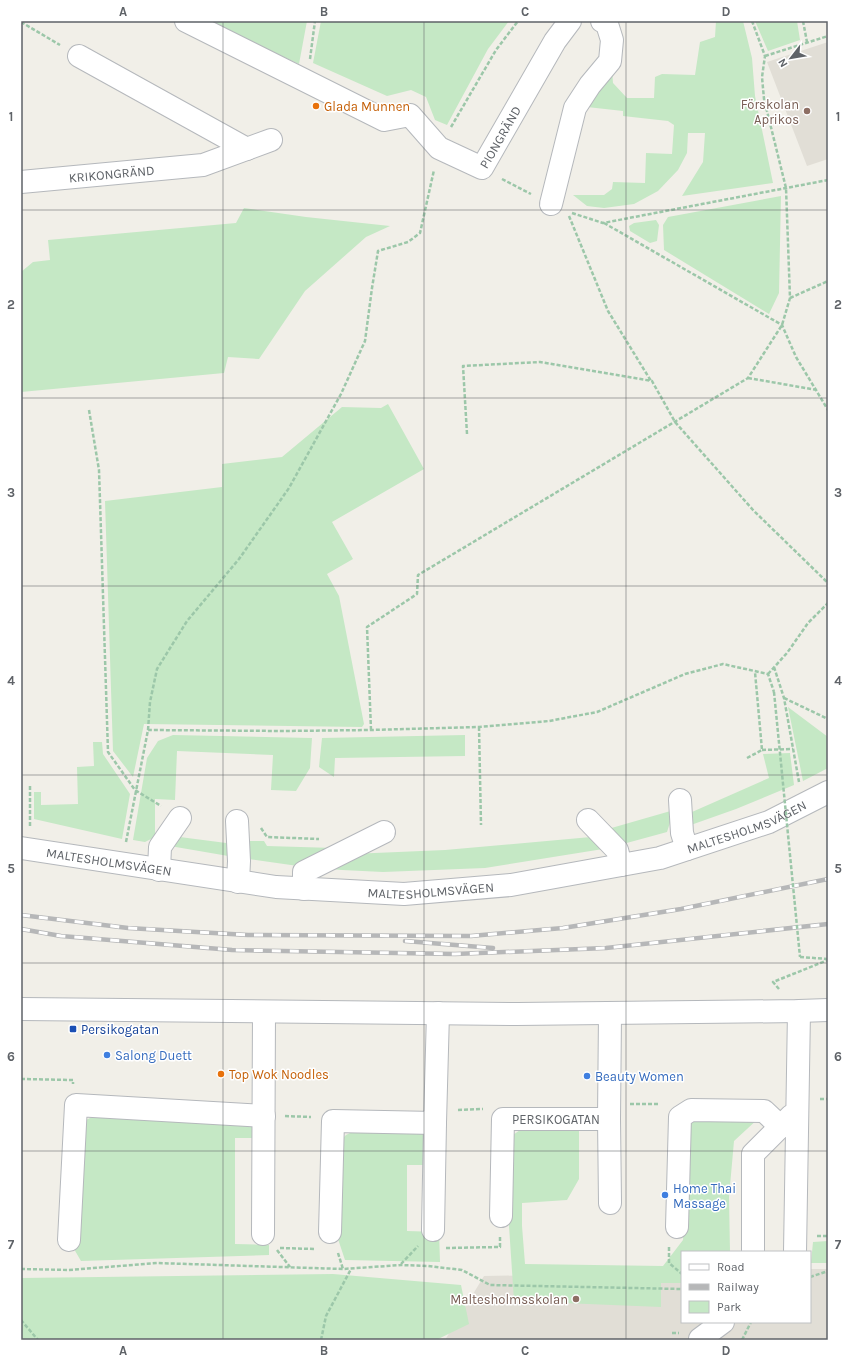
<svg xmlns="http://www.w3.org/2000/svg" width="849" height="1361" font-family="Karla,sans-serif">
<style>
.education{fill:#e1ded6}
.green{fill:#c5e8c5}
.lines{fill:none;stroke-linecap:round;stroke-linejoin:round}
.minor-casing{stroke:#b5b8bc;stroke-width:24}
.path{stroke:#9cc7a9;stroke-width:2.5;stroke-dasharray:4 2;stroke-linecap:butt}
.minor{stroke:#fff;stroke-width:22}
.rail-casing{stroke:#b6b7b8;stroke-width:4.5}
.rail{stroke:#fff;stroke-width:3;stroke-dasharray:9;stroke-linecap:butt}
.path-bridge{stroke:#9cc7a9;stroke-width:2.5;stroke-dasharray:4 2;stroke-linecap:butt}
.grid{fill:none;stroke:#5f6368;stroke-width:1;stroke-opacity:0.55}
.food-dot{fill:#e8710a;stroke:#fff;stroke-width:1.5}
.education-dot{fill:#8d6e63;stroke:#fff;stroke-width:1.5}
.transit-dot{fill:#1a4fb4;stroke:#fff;stroke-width:1.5}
.shop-dot{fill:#3f7fe0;stroke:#fff;stroke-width:1.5}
.labels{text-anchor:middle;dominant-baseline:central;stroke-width:3;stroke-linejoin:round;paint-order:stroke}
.education-label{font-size:13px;fill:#785e54;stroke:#fff;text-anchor:end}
.food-label{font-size:13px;fill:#c56008;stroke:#fff;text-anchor:start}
.street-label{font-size:13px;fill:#5f6368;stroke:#fff}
.transit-label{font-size:13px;fill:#164399;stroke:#fff;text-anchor:start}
.shop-label{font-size:13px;fill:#366cbe;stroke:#fff;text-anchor:start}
.neatline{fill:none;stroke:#5f6368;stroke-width:1.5}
.grid-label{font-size:13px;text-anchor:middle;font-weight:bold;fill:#5f6368}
</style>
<rect width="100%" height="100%" fill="#f1efe8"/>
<path class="education" d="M828,42V159L807,166L767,62Z
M810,1269H828V1340H445L484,1276L682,1273V1322H810Z"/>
<path class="green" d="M206,21H307L299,64Z
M321,21H509L488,49L447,125L435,120L426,97L411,90L387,96L313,63Z
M716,21H743L752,58L755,96L773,183L682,196L703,162L705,133H688L687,153L678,170L658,191L634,204L604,208L587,206L573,195H604L612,189L613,182L645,183L646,153L672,154L674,125L668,121L623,116V111L587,107L612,70L613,83L627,98H654L655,77L662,74L695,75L700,42L715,37Z
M755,21H797L800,40L768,51Z
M781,196L779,293L769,314L664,250L663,225L668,217Z
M244,208L306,217L390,226L366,237L305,291L259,359L228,357L224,373L21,392V272L33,262L50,260L48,240L236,223Z
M656,220L659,225L657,241L650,243L630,231L629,226L634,223Z
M388,404L424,469L332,522L353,559L327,574L339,596L364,724L362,727L144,724L133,777L113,751L105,501L222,487V464L282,457L342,407L381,408Z
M788,707L828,737V768L803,781Z
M173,735L312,738L310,768L296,791L271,790L273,755L177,751L175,800L155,799V837L145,842L133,840L147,758L158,741Z
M465,735V756L335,758L334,777L319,767L322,738Z
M93,742H102L103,754L130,794L122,839L34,819V792H41V805L78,804L77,767L94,766Z
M790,753L794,785L736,809L688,826L692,812L769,778L763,754Z
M674,810L667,832L623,844L608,829Z
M172,836L234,844V857L170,846Z
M591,837L603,849L485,868L383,872L342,870L320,868L351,854L445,850Z
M248,841H264L267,846L334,848V844H346L298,866L248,859Z
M100,1113L252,1122L253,1138H235V1244L269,1245V1255L81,1261L74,1249L77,1133L86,1120Z
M693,1117H760L734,1141L729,1197L730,1252H682V1283H661V1307L514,1301L509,1226V1148L513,1135L527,1125L590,1126L592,1131H579V1179L567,1200L522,1203V1226L525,1264L663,1266L683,1240L685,1206L684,1126Z
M358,1129L420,1131L429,1141L428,1165H407V1231L439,1232L440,1262L345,1260L335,1230L339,1142L346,1135Z
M828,1241V1263H811L813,1242Z
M333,1274L461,1285L469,1324L436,1340H21V1278Z"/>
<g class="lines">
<g class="minor-casing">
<g id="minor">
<path id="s1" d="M186,21L384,120L410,115L439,148L482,168L555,41L570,21"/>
<path d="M79,56L247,149"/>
<path id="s2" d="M21,182L203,165L271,140"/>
<path d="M551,204L575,108L590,85L610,61L612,40L607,24L602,21"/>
<path d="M680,800L682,833L687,849"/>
<path d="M588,820L617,850L621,865"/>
<path d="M237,821L239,861L238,882"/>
<path id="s3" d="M21,848L276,887L404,894L511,885L660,858L769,822L828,792"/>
<path d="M159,870L160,847L180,818"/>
<path d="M304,889V872L384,832"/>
<path d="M21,1009L517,1014L799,1011L828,1010"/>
<path d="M609,1119L610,1203"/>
<path id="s4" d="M501,1216L503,1119H609L610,1014"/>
<path d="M677,1227L680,1117L691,1110L764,1111L781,1127"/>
<path d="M433,1230L435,1123"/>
<path d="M330,1232L333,1121L435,1123L438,1013"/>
<path d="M263,1234L264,1012"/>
<path d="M69,1240L76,1105L264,1116"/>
<path d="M753,1252V1154L791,1116"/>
<path d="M795,1252L799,1011"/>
<path d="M700,1339L723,1322"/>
</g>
</g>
<path class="path" d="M803,21L807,42
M21,22L60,45
M765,56L828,36
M310,59L315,21
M451,127L496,50L518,21
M502,179L531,194
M572,213L603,223L828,180
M569,216L608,311L651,381
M604,223L782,325L796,357L828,410
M790,298L828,281
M748,378L817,390
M89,410L99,470L108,752L135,790L161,806
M467,434L463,366L540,362L652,381L675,422L753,510L828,583
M774,667L784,698L799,782
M768,674L787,653L808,623L828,603
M784,698L828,719
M479,727L481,825
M148,730L150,702L157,669L187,621L239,559L289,488L341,394L365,341L372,288L378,251L408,242L420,233L434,170
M371,730L367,627L417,594L418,575L748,378L782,325L790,298L786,188L764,99L762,77L765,56L752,21
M762,750L793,749
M747,758L762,750L755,672
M30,826V785
M261,828L267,837L319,839
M126,842L148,730L283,731L371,730L479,727L549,721L597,712L685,674L723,664L768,674L774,692
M800,957L828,959
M779,989L773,982L828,960
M21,1079L73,1080V1084
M820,1099H828
M630,1104H660
M458,1110L483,1109
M285,1116L311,1117
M817,1236H828
M669,1247V1263L682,1274
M280,1248L315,1249
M446,1248L500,1247V1237
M277,1250L290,1267
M338,1253L343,1269
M401,1264L418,1246
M21,1269L69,1270L157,1263L343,1269L401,1265L428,1266L462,1270L490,1285L682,1289
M810,1277L828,1271
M21,1320L38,1340
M672,1333H679
M321,1340L326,1316L351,1269
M742,1340L751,1322"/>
<use href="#minor" class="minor"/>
<g class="rail-casing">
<path id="rail" d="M21,915L128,928L248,935L471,936L563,928L681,909L828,879
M21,929L61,936L232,950L455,954L606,948L828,924
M405,941L493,948"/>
</g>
<use href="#rail" class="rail"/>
<path class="path-bridge" d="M774,692L800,957"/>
</g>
<path class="grid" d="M223,21V1340M424,21V1340M626,21V1340M21,210H828M21,398H828M21,586H828M21,775H828M21,963H828M21,1151H828"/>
<g class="food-dot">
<circle cx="316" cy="106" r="4"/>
<circle cx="221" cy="1074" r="4"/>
</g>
<g class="education-dot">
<circle cx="807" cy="111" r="4"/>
<circle cx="576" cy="1299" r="4"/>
</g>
<rect class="transit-dot" x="69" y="1025" width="8" height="8" rx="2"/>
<g class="shop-dot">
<circle cx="107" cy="1055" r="4"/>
<circle cx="587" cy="1076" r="4"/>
<circle cx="665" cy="1195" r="4"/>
</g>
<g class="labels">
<g class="education-label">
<text x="799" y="104">Förskolan<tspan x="799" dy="15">Aprikos</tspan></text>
<text x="568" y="1299">Maltesholmsskolan</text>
</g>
<g class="food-label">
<text x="324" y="106">Glada Munnen</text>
<text x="229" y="1074">Top Wok Noodles</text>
</g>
<g class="street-label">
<text stroke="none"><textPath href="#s1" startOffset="375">PIONGRÄND</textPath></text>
<text stroke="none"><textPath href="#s2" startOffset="91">KRIKONGRÄND</textPath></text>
<text stroke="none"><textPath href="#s3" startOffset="737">MALTESHOLMSVÄGEN</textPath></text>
<text stroke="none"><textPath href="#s3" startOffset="89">MALTESHOLMSVÄGEN</textPath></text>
<text stroke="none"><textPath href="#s3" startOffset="413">MALTESHOLMSVÄGEN</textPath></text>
<text stroke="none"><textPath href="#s4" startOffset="150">PERSIKOGATAN</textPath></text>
</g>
<g class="transit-label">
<text x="81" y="1029">Persikogatan</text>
</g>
<g class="shop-label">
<text x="115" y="1055">Salong Duett</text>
<text x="595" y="1076">Beauty Women</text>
<text x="673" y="1188">Home Thai<tspan x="673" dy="15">Massage</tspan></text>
</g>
</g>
<rect width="849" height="1361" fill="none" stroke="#ffffff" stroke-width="44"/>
<rect x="681" y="1251" width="130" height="72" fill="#ffffff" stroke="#bfc1c3"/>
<rect x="689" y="1264" width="20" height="6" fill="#ffffff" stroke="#bfc1c3"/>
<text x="717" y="1271" font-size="12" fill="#5f6368">Road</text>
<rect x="689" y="1284" width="20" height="6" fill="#b6b7b8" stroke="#bfc1c3"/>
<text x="717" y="1291" font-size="12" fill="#5f6368">Railway</text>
<rect x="689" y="1301" width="20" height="12" fill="#c5e8c5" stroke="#bfc1c3"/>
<text x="717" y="1311" font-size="12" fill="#5f6368">Park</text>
<g transform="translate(791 58) rotate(239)" stroke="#ffffff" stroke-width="3" paint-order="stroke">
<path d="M0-3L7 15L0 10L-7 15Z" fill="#5f6368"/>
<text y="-6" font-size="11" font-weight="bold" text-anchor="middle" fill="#5f6368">N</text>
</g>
<rect x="22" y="22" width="805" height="1317" class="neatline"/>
<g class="grid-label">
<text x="123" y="16">A</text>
<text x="324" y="16">B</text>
<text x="525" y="16">C</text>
<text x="726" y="16">D</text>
<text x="11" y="121">1</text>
<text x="838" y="121">1</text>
<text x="11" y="309">2</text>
<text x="838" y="309">2</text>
<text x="11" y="497">3</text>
<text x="838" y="497">3</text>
<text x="11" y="685">4</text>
<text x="838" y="685">4</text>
<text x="11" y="873">5</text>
<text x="838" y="873">5</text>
<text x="11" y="1061">6</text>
<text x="838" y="1061">6</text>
<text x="11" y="1249">7</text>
<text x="838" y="1249">7</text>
<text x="123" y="1355">A</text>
<text x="324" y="1355">B</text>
<text x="525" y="1355">C</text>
<text x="726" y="1355">D</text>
</g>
</svg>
